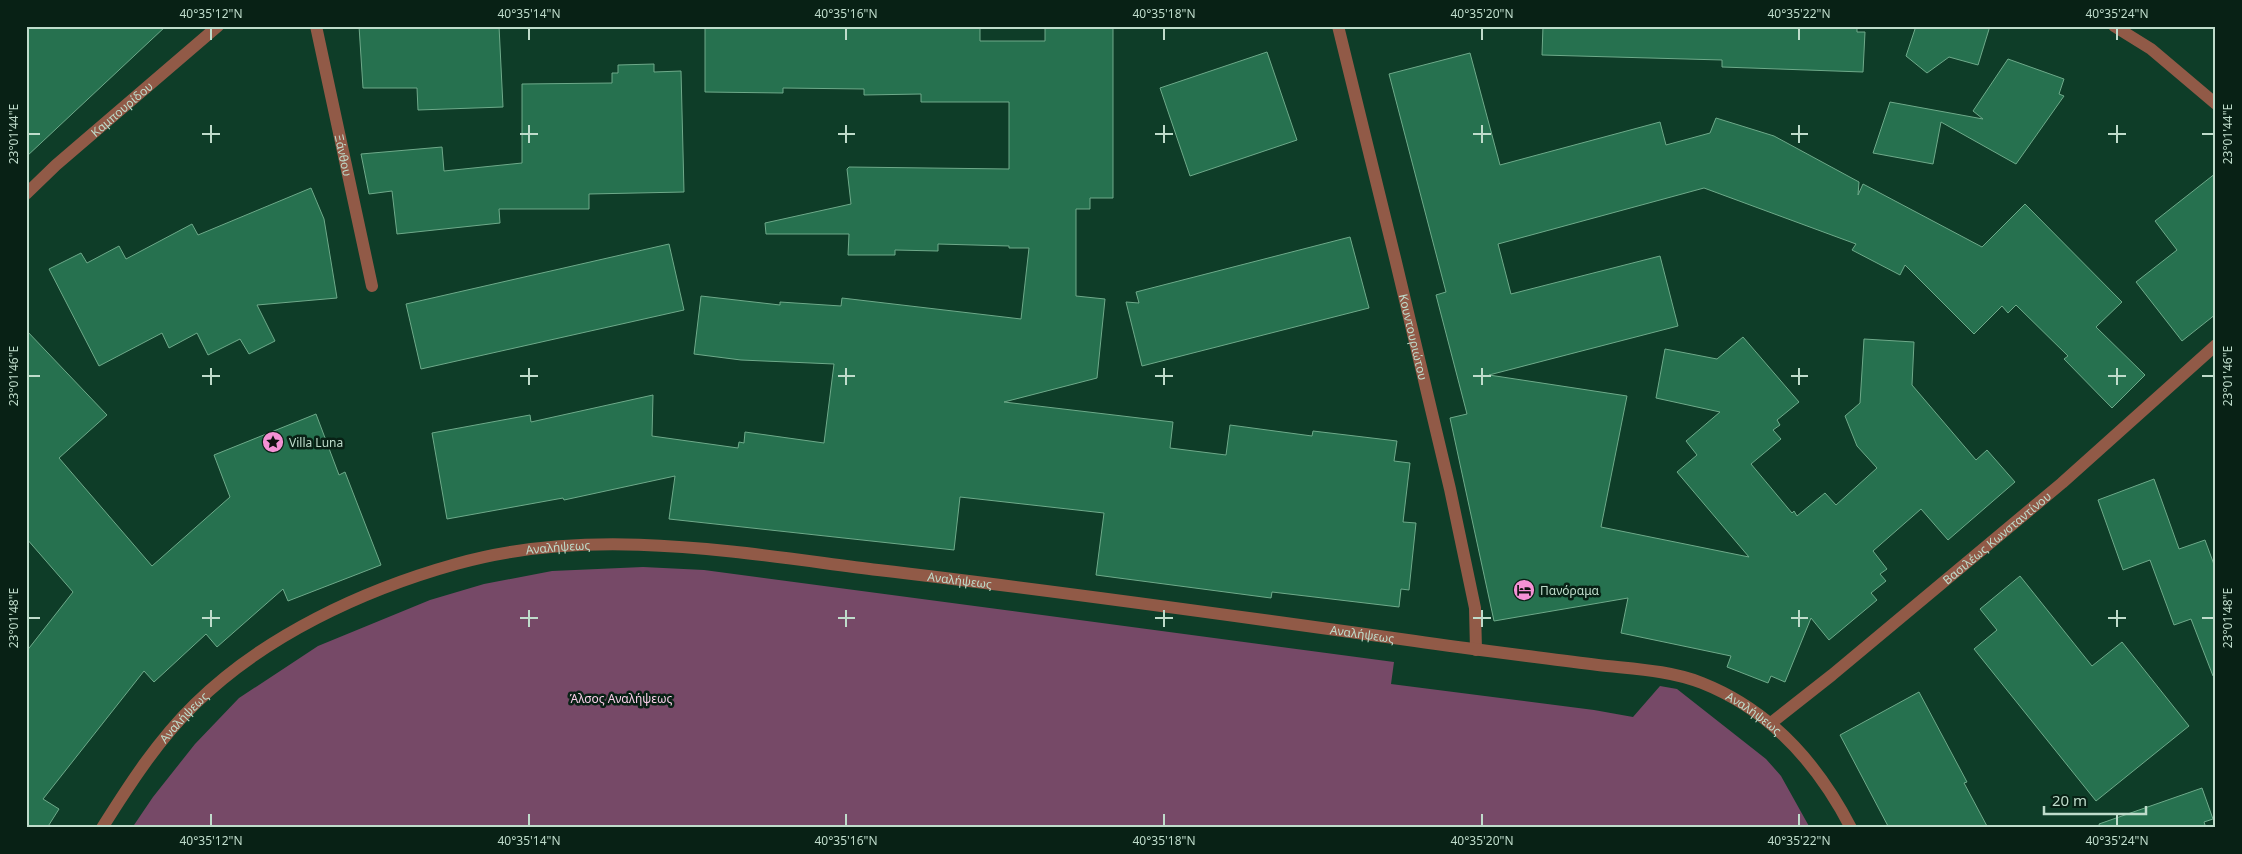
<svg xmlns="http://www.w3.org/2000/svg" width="2242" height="854" font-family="'Noto Sans',sans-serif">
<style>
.green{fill:#764967}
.building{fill:#26714f;stroke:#6eaa8a}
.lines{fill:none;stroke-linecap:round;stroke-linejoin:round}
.minor{stroke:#915a47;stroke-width:12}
.ticks{fill:none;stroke:#bfdccb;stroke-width:2}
.labels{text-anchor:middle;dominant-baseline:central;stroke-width:5;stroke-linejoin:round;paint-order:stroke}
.street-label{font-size:12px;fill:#bfdccb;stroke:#082115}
.poi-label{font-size:12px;fill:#bfdccb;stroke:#082115;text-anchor:start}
.park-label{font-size:12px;fill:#f9cfe9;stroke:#082115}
.neatline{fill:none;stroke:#bfdccb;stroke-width:2}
.ticks-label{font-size:12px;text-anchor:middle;fill:#bfdccb}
</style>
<rect width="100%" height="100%" fill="#0e3d28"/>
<path class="green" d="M643,567L704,570L1394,662L1391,684L1594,710L1633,717L1660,686L1677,689L1766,759L1781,776L1810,828H132L153,797L195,744L239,698L318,646L430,600L484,584L552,571Z"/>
<path class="building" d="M26,26H166L26,157Z
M359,26H499L503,107L418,110L417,88H363Z
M705,26H980V41H1045V26H1113V198H1090V209H1076V296L1105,299L1097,378L1004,402L1173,422L1170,448L1226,455L1230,425L1312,436L1313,431L1397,441L1394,461L1410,463L1403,522L1416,523L1409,590L1401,589L1399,607L1272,592L1271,598L1096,575L1104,513L960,497L954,550L669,519L675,476L564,500L563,498L447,519L432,433L530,415L531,422L653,395L652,436L738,448L739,442L744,443L745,432L824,443L834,364L741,360L694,354L701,296L780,305V302L841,306L842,298L1021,319L1029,248H1009V246L938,244V251L895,250V255H848L849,234H766L765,223L851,204L847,169L849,167L1009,169V102H921V94L864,95V89L783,88V93L705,92Z
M1543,26H1857V32H1865L1863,72L1722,67V60L1542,55Z
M1916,26H1990L1978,65L1949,57L1927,73L1906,56Z
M1267,52L1297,140L1190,176L1160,88Z
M1470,53L1500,165L1660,122L1666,145L1710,133L1716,118L1774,136L1859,182L1858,195L1863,184L1982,247L2025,204L2122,302L2096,327L2145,375L2112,408L2064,359L2068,356L2016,305L2008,313L2002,306L1974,334L1905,265L1900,275L1852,250L1856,244L1704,188L1498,244L1511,294L1660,256L1678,326L1489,375L1627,396L1601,527L1749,557L1677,472L1697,455L1686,441L1720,412L1656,398L1665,349L1717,359L1743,337L1799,402L1777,420L1780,425L1773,430L1781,439L1751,464L1792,513L1794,511L1797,516L1825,493L1836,505L1877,468L1857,446L1845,416L1860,403L1864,339L1914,342L1912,385L1976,460L1987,450L2015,482L1948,540L1921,509L1873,551L1887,569L1880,574L1886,581L1871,593L1877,600L1829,640L1811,618L1785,682L1771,676L1768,683L1727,667L1731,656L1621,633L1628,598L1494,621L1450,418L1467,414L1436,295L1446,292L1389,74Z
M2008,59L2064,79L2059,94L2064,96L2016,164L1941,122L1933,164L1873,153L1890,102L1983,119L1973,111Z
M654,64V72L681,71L684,192L589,194V209H499L500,223L397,234L392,191L369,194L361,154L442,147L444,171L522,163V84L612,83V73H618V65Z
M2216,173V314L2182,341L2136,282L2177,250L2155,221Z
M311,188L324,219L337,298L257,305L275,341L249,354L240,339L208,355L197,333L169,348L162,333L99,366L49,269L81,253L87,263L119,246L126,259L192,224L198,235Z
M1350,237L1369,308L1142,366L1126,302L1139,303L1136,292Z
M669,244L684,310L421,369L406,304Z
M26,330L107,415L59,458L152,566L230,497L214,455L316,414L339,475L345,472L381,565L288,601L283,589L217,647L206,634L154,682L144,671L43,799L59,809L47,828H26V652L73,592L26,538Z
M2154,479L2179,549L2205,540L2216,570V676H2213L2191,619L2174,625L2150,560L2123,570L2098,500Z
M2020,576L2092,666L2122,642L2189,726L2096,801L1974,649L1997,630L1980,609Z
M1919,692L1967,782L1964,783L1988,828H1889L1840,735Z
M2202,788L2213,819L2204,822L2206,828H2100L2099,824Z"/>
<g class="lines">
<g class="minor">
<path id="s1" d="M316,26L372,286"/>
<path id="s2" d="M1338,26L1395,258L1450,489L1475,608L1476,650"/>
<path d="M2114,26L2151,49L2216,104"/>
<path id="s3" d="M26,194L56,165L218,26"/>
<path id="s4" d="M1771,723L1832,675L2062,483L2216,345"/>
<path id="s5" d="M102,828C129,785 158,740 195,704C264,636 363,590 456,564C593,525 740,553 878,570C1058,591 1237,616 1415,641C1476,650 1537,657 1598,665C1632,669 1669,670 1702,683C1770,710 1818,764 1851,828"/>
</g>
</g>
<path class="ticks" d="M211,28V40M529,28V40M846,28V40M1164,28V40M1482,28V40M1799,28V40M2117,28V40M211,125V143M529,125V143M846,125V143M1164,125V143M1482,125V143M1799,125V143M2117,125V143M28,134H40M202,134H220M520,134H538M838,134H855M1155,134H1173M1473,134H1491M1791,134H1808M2108,134H2126M2202,134H2214M211,368V385M529,368V385M846,368V385M1164,368V385M1482,368V385M1799,368V385M2117,368V385M28,376H40M202,376H220M520,376H538M838,376H855M1155,376H1173M1473,376H1491M1791,376H1808M2108,376H2126M2202,376H2214M211,610V627M529,610V627M846,610V627M1164,610V627M1482,610V627M1799,610V627M2117,610V627M28,618H40M202,618H220M520,618H538M838,618H855M1155,618H1173M1473,618H1491M1791,618H1808M2108,618H2126M2202,618H2214M211,814V826M529,814V826M846,814V826M1164,814V826M1482,814V826M1799,814V826M2117,814V826"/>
<defs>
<g id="sight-disc" transform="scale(1.125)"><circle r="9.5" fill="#f491d4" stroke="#082115"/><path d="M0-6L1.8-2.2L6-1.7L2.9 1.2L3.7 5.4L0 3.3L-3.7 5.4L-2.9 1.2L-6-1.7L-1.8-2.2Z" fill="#111"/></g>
<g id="hotel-disc" transform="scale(1.125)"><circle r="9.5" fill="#f491d4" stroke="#082115"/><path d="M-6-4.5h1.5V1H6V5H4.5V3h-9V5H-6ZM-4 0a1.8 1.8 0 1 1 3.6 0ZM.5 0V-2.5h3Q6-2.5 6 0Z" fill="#111"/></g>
</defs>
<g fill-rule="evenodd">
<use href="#sight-disc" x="273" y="442"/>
<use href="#hotel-disc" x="1524" y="590"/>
</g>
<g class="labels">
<g class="street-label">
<text stroke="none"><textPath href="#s3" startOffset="128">Καμπουρίδου</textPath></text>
<text stroke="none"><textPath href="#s1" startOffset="132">Ξάνθου</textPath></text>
<text stroke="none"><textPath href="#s2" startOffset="320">Κουντουριώτου</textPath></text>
<text stroke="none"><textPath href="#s4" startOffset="292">Βασιλέως Κωνσταντίνου</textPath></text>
<text stroke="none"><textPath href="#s5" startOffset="558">Αναλήψεως</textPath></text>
<text stroke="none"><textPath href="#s5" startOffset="962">Αναλήψεως</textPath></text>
<text stroke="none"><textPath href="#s5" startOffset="1368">Αναλήψεως</textPath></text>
<text stroke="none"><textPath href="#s5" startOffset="1772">Αναλήψεως</textPath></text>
<text stroke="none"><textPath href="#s5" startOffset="138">Αναλήψεως</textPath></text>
</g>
<g class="poi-label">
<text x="289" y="442">Villa Luna</text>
<text x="1540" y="590">Πανόραμα</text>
</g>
<g class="park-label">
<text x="621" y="698">Άλσος Αναλήψεως</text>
</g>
</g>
<rect width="2242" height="854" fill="none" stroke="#082115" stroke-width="55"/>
<path d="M2044 806v8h102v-8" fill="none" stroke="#bfdccb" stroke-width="2.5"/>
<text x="2052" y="806" font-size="15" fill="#bfdccb" stroke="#082115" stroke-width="4" paint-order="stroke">20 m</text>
<rect x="28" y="28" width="2186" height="798" class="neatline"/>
<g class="ticks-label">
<text x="211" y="18">40°35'12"N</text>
<text x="529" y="18">40°35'14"N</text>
<text x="846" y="18">40°35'16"N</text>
<text x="1164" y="18">40°35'18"N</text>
<text x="1482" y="18">40°35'20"N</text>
<text x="1799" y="18">40°35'22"N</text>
<text x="2117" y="18">40°35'24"N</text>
<text transform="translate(2228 134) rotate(-90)" y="4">23°01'44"E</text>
<text transform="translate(14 134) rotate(-90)" y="4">23°01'44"E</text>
<text transform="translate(2228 376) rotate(-90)" y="4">23°01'46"E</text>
<text transform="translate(14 376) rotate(-90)" y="4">23°01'46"E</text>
<text transform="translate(2228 618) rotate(-90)" y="4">23°01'48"E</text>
<text transform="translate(14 618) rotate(-90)" y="4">23°01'48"E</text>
<text x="211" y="845">40°35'12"N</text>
<text x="529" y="845">40°35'14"N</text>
<text x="846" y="845">40°35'16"N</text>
<text x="1164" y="845">40°35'18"N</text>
<text x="1482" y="845">40°35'20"N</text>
<text x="1799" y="845">40°35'22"N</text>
<text x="2117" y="845">40°35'24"N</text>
</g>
</svg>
